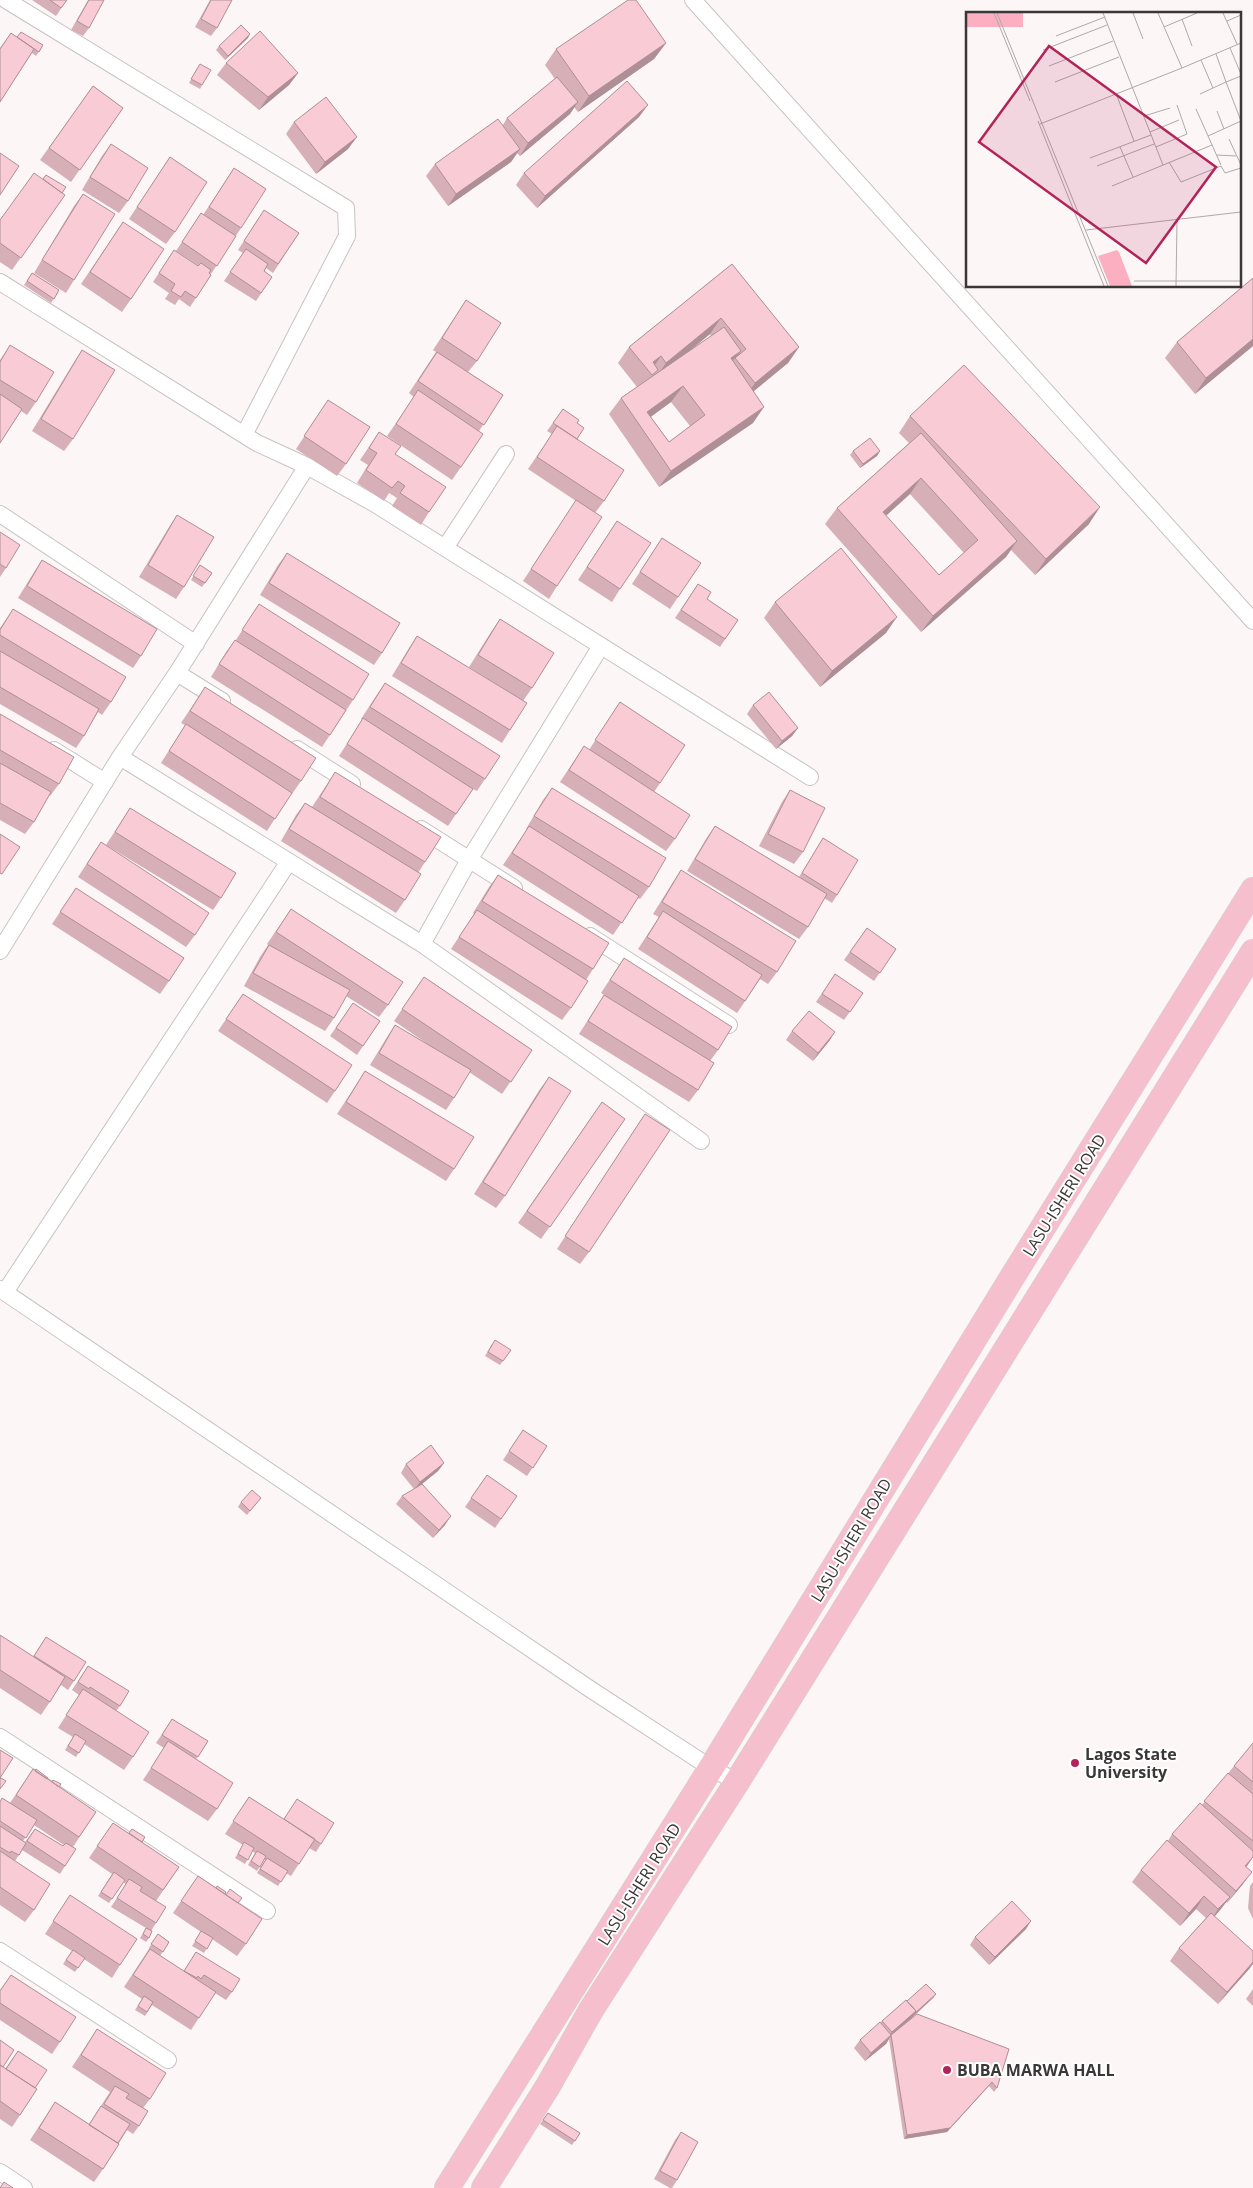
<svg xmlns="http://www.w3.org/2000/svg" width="1253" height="2188" font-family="'Open Sans',sans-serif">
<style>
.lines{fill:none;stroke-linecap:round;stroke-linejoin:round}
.street-casing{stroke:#c8c2c3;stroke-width:18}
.primary-casing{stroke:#d3d3d3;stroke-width:26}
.street{stroke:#fff;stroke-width:16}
.primary{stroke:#f5bfcd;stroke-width:25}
.wall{fill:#d6afb7;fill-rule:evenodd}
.shaded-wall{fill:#ae8f95}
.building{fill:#f9ccd5;stroke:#ae8f95;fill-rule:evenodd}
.poi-dot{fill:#b22459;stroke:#fff;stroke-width:2}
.labels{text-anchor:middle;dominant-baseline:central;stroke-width:4;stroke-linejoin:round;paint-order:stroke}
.street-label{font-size:16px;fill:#393737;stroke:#fff}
.poi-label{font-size:16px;font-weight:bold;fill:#393737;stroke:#fff;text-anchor:start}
.inset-road{fill:none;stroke:#aeaaaa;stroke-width:1}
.view{fill:#b22459;fill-opacity:0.15;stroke:#b22459;stroke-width:2.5}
.inset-edge{fill:none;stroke:#393737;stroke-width:2.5}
</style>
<rect width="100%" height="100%" fill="#fcf6f7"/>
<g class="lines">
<g class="street-casing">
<path id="street" d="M6,0L346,208L347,236L244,435
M693,0L1253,621
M0,282L257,443L307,466L375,504L810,777
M0,514L196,644
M445,548L506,454
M177,673L222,701
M297,749L352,784
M54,750L105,782
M120,757L422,944L701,1141
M421,829L514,888
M590,936L729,1025
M422,944L469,860L601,646
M0,951L120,757L177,673L307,466
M0,1289L590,1689L711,1768L737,1782
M5,1292L288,863
M0,1737L267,1911
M0,1951L168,2060
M0,2172L24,2188"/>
</g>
<g class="primary-casing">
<path id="primary" d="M447,2188L711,1768L1011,1279L1253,890
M484,2188L548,2086L591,2010L737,1782L1253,952"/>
</g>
<use href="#street" class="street"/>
<use href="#primary" class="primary"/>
</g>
<path class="wall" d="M32,0H67L56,16Z
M88,0H104L89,28L83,36L71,30Z
M210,0H232L217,28L211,36L195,27Z
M11,33L17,37L43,45L36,56L32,53L0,102V48Z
M248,38L225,60L216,50L219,46Z
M666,43L654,59L578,112L574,107L570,114L520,156L517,153L511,162L448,206L426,176L435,164L503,125L507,118L555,79L545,65L556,49Z
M226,63L298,73L289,85L259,110L217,75Z
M200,64L202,85L200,89L189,83Z
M93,86L123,108L71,182L40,160Z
M639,117L537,208L516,185L524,173Z
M294,122L348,149L316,174L286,134Z
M111,144L128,201L119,213L82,190L102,156Z
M170,157L175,232L166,244L129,219Z
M234,168L241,228L211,274L209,273L211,275L190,307L179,299L175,305L165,299L169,293L153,282L174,250L198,266H199L176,251L201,213L203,215Z
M46,175L62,193L65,195L12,270L0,262V220L43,179Z
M83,194L74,280L66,293L34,273L74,206Z
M258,219L299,233L273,273L266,268L264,271L272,277L256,301L224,281L243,253L238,250Z
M123,222L131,299L122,312L81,284Z
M732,264L799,347L788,363L754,391L753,423L659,487L609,414L621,398L637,387L618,363L629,347ZM710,334L711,336L693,348ZM671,402L690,426L669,442L651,417Z
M32,273L59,290L51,303L24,285Z
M1253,278V346L1195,394L1165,358L1177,342Z
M466,300L477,361L468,372L503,395L479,431L461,467L452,480L387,436L414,397L409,393L436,352L433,350Z
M10,345L36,402L27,415L21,411L0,443V360Z
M82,350L73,439L64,451L32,431L74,362Z
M328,400L346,464L337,476L296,449Z
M563,409L577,423V439L604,501L595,513L557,586L549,599L523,581L576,501L528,469L552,434L547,431Z
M910,416L1089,524L1035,575L1011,550L1006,557L921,632L825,524L837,508L909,443L899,433ZM910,494L964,553L939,575L886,516Z
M379,432L395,454L429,512L421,525L392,506L397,498L389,493L384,501L357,483L368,465L360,460Z
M853,451H880L877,456L860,468L850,455Z
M177,515L184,587L176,599L139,577L169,527Z
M617,521L620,589L612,602L578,580Z
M0,532L6,568L0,577Z
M662,538L678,597L670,609L632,584Z
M287,553L382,653L374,665L260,595L278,565Z
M42,560L141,656L133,668L18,598L34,572Z
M200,565L212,573L202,587L191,580Z
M698,584L707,599L738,620L720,647L675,618Z
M775,602L886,633L820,687L764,618Z
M259,604L353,700L322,747L211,677L226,652L235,640H236Z
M13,609L111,702L102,715L98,712L84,736L76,748L0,704V628Z
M500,619L532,688L523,701L469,667L491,632Z
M417,636L510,730L502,743L392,676L409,648Z
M385,683L485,779L477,791L473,789L448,826L339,756L362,720L361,719L376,696Z
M205,687L301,781L292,794L291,793L267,831L161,763L185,725L181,723Z
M620,702L660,783L654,792L675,839L666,851L560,782L584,746L589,750Z
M753,705L798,728L792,736L776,749L747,714Z
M0,714L59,784L50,796L49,795L34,822L25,834L0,820Z
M335,772L425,862L418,873L405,900L396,913L281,841L296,815L305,803L312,807Z
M552,788L649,887L640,899L638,898L613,935L503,865L527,829H526L543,800Z
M790,790L803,852L794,864L759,846L782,802Z
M130,808L221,898L213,910L106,845Z
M715,826L799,877L823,838L837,895L832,903L824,898L808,927L799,939L687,871L706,839Z
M101,842L195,935L186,947L78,877Z
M681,870L777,972L768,984L760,979L737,1013L638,949L659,917L653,914L673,882Z
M498,875L593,969L586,980L571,1008L562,1020L451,949L474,914L473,913L489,887Z
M76,888L169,981L160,994L52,924Z
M291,909L388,1005L379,1017L346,996L334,1018L325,1031L244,986L260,957L268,945L267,944Z
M867,928L896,949L874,981L844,960Z
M624,958L718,1050L710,1061L698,1090L689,1102L579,1034L604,995L642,1019L601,993Z
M835,974L863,993L844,1020L816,1002Z
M424,977L532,1050L502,1094L469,1072L454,1098L446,1110L370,1065L387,1037L395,1025L432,1047L394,1021Z
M243,994L335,1091L327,1103L218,1031Z
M353,1003L380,1021L357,1055L330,1036Z
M792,1031L830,1040L813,1061L786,1040Z
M365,1071L454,1169L446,1181L337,1114Z
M549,1077L505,1196L496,1208L474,1194L540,1089Z
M602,1102L625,1119L541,1239L518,1223Z
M645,1114L589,1252L580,1264L557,1249Z
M492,1344L511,1350L500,1365L485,1356Z
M523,1430L547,1446L527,1476L503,1460Z
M444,1463L438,1471L420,1486L445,1525L433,1538L396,1504L402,1496L414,1489L401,1473L406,1464Z
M487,1475L517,1496L495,1528L465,1507Z
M261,1498L247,1515L238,1507L241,1502Z
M0,1635L33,1657L46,1637L74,1681L68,1690L61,1685L41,1715L0,1688Z
M88,1666L120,1706L116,1711L133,1757L124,1770L84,1744L76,1757L65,1750L73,1737L58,1728L79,1695L72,1690Z
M172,1719L208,1741L196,1759L217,1809L208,1821L143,1780L164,1748L156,1743Z
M1253,1743V1857L1246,1867L1243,1884L1227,1903L1226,1902L1214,1916L1250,1968L1218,2004L1170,1961L1179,1948L1206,1918L1196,1909L1180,1926L1132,1882L1141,1870L1168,1841L1172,1834L1202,1805Z
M33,1769L96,1812L73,1847L65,1866L60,1874L22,1850L15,1861L34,1910L25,1922L0,1905V1801L10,1803ZM34,1825L64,1845L63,1846L35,1829L25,1842L23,1841Z
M249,1797L321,1844L316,1852L309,1848L291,1876L286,1873L278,1886L257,1873L265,1860L264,1859L257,1871L248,1865L255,1853L252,1851L245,1864L235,1858L243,1845L225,1834Z
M113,1823L179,1867L156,1901V1923L151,1931L149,1938L146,1942L140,1938L146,1928L111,1907L126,1884L123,1882L109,1903L98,1896L112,1874L89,1858Z
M198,1876L238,1903L246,1944L237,1956L212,1939L204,1953L192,1946L201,1932L173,1913Z
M1253,1882V1919L1248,1908L1250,1886Z
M70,1895L120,1965L112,1978L84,1959L75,1972L63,1964L72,1951L45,1934Z
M1026,1929L989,1965L970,1945L975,1937Z
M158,1934L169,1942L160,1956L184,1971L196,1952L232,1992L226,2000L215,1993L191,2030L152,2005L145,2016L135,2010L142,1999L124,1987L149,1949V1948Z
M11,1975L60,2042L52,2054L0,2020V1990Z
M1253,1989V2006L1246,1999Z
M936,1994L933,1998L910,2020L1009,2049L997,2088L994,2092L989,2086L947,2132L904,2139L889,2039L891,2036L886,2044L865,2061L854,2048L860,2040L882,2021L907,2001Z
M97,2029L150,2099L143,2108L139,2126L133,2134L127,2130L103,2169L94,2182L30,2140L55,2102L89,2124L110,2092L72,2067Z
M0,2040L3,2067L5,2069L18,2051L35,2088L20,2115L12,2127L0,2119Z
M548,2113L580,2133L572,2145L540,2124Z
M681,2132L677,2180L672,2188H670L654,2179L675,2140Z"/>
<path class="shaded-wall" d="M250,34L248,38L225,60L228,56Z
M666,43L654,59L578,112L589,96Z
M298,73L289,85L259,110L268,97Z
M578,102L570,114L520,156L528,143Z
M648,105L639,117L537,208L545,196Z
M357,137L348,149L316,174L325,162Z
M520,149L511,162L448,206L456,194Z
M721,318L710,334L655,379L666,363Z
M1253,339V346L1195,394L1206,378Z
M799,347L788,363L744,399L755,383Z
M741,351L736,358H735L727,369L731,358Z
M661,356L650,372L653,362Z
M683,386L671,402L639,425L647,412Z
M764,407L753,423L659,487L671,471Z
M880,451L877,456L860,468L863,464Z
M921,478L910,494L871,529L883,512Z
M1100,507L1089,524L1035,575L1046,559Z
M1017,541L1006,557L921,632L933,616Z
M897,617L886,633L820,687L832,671Z
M798,728L792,736L776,749L782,741Z
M835,1032L830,1040L813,1061L818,1053Z
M444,1463L438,1471L414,1490L420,1482Z
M451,1516L445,1525L433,1538L439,1530Z
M1253,1857L1247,1866L1236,1878L1245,1866Z
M1252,1872L1243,1884L1227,1903L1236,1891Z
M1204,1896L1196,1909L1180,1926L1189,1913Z
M1230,1897L1221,1909L1210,1922L1218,1909Z
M1031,1921L1026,1929L989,1965L995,1957Z
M1253,1962V1964L1250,1968L1218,2004L1227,1992Z
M936,1994L933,1998L911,2018L914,2014Z
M916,2011L910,2020L890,2037L886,2044L865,2061L871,2053L887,2039L892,2032Z
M992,2082L947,2132L904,2139L907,2135Z"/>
<path class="building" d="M50,0H67L61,8Z
M89,0H104L89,28L77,21Z
M211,0H232L217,28L201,19Z
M628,0H636L666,43L589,96L556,49Z
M241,25L250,34L228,56L219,46Z
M260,31L298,73L268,97L226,63Z
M21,32L43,45L39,52L17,37Z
M11,33L34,49L0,102V49Z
M200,64L211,70L202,85L191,79Z
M557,77L578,102L528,143L507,118Z
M627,81L648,105L545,196L524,173Z
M93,86L123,108L80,170L49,148Z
M326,97L357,137L325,162L294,122Z
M498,119L520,149L456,194L435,164Z
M111,144L148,168L128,201L90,177Z
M0,153L19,166L0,195Z
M170,157L207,182L175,232L137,207Z
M234,168L266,189L241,228L209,207Z
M34,173L65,195L21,258L0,243V220Z
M46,175L66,187L62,193L43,179Z
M83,194L115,214L74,280L42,260Z
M264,210L299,233L278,264L244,241Z
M201,213L236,236L217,266L182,242Z
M123,222L164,249L131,299L90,272Z
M246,249L268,264L264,271L272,277L261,293L230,272Z
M174,250L198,266L201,263L211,270L209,273L211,275L196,298L185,291L181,297L171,291L175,284L159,273Z
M732,264L799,347L755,383L735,358L746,349L721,318L666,363L661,356L653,362L658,370L652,375L629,347Z
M32,273L59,290L54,299L27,281Z
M1253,278V339L1206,378L1177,342Z
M466,300L501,323L477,361L442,338Z
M724,327L741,351L731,358L764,407L671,471L621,398ZM683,386L705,415L669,442L647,412Z
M10,345L54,372L36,402L0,380V362Z
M82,350L115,370L73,439L41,419Z
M437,352L503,395L484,425L418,381Z
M964,365L1100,507L1046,559L910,416Z
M418,390L483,434L461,467L396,424Z
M0,394L22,409L0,443Z
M328,400L370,427L346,464L304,436Z
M563,409L579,420L577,423L584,428L577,439L553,423Z
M557,426L624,470L604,501L537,457Z
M379,432L401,446L395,454L446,487L429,512L400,493L405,486L398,481L392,488L366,470L377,453L369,448Z
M921,433L1017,541L933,616L837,508ZM921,478L978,540L939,575L883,512Z
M870,438L880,451L863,464L853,451Z
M576,500L602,517L557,586L531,569Z
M177,515L214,537L184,587L148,565Z
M617,521L651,543L620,589L587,567Z
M0,532L20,545L6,568L0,564Z
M662,538L701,563L678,597L640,572Z
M841,548L897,617L832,671L775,602Z
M287,553L400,623L382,653L269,583Z
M42,560L157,629L141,656L27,586Z
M200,565L212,573L205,583L193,576Z
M698,584L711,592L707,599L738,620L725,639L681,610Z
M259,604L369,674L353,700L242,630Z
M13,609L126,677L111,702L0,635V630Z
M500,619L554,653L532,688L478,655Z
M417,636L527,703L510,730L401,663Z
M235,640L346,710L330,735L219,664Z
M0,651L99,709L84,736L0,687Z
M385,683L500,756L485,779L370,707Z
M205,687L316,758L301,781L190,711Z
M769,692L798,728L782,741L753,705Z
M620,702L685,745L660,783L595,740Z
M0,714L74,757L59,784L0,750Z
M363,718L473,789L456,814L347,744Z
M186,724L292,793L275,819L169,751Z
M584,746L690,815L675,839L569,770Z
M0,763L51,792L34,822L0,803Z
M335,772L441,837L425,862L320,797Z
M552,788L666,858L649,887L534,816Z
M790,790L825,808L803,852L768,834Z
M305,803L421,874L405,900L289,829Z
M130,808L236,873L221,898L115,832Z
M529,826L639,896L622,923L512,853Z
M715,826L827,894L808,927L695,859Z
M0,834L20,847L2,874L0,873Z
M823,838L858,860L837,895L802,873Z
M101,842L209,913L195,935L87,864Z
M681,870L796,941L777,972L662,902Z
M498,875L609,943L593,969L482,901Z
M76,888L184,958L169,981L60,912Z
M291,909L403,982L388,1005L276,932Z
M477,910L588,981L571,1008L459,937Z
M663,911L762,975L745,1001L647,937Z
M867,928L896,949L880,973L850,952Z
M269,945L350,990L334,1018L253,973Z
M624,958L732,1027L718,1050L610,980Z
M835,974L863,993L850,1012L822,994Z
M424,977L532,1050L511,1082L402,1009Z
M243,994L352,1065L335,1091L226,1019Z
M604,995L714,1063L698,1090L588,1021Z
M353,1003L380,1021L363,1046L336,1028Z
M809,1011L835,1032L818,1053L792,1031Z
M395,1025L471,1070L454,1098L379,1053Z
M365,1071L474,1137L454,1169L346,1102Z
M549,1077L571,1091L505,1196L483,1182Z
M602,1102L625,1119L550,1227L527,1211Z
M645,1114L670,1130L589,1252L565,1236Z
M495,1340L511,1350L503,1361L488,1352Z
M523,1430L547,1446L533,1468L509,1451Z
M431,1445L444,1463L420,1482L406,1464Z
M487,1475L517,1496L501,1519L471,1498Z
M422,1484L451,1516L439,1530L402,1496Z
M252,1490L261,1498L250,1511L241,1502Z
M0,1635L65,1677L50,1702L0,1670Z
M46,1637L86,1662L74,1681L34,1656Z
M88,1666L129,1691L120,1706L90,1687L89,1689L78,1682Z
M83,1689L149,1732L133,1757L66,1715Z
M172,1719L208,1741L198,1757L162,1735Z
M75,1734L86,1741L79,1753L68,1746Z
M168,1741L233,1783L217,1809L151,1768Z
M1253,1743V1782L1234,1766Z
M0,1750L13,1758L0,1778Z
M33,1769L96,1812L79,1837L16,1795Z
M36,1769L48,1778L47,1779L35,1771Z
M1228,1773L1253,1794V1841L1204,1801Z
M1,1778L6,1781L0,1789V1779Z
M53,1780L61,1784L59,1787L52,1782Z
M249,1797L315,1839L299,1864L233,1821Z
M2,1798L37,1820L26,1838L0,1821V1802Z
M297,1799L334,1823L321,1844L284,1819Z
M1200,1803L1253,1851V1857L1245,1866L1252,1872L1236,1891L1172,1834Z
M113,1823L179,1867L163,1890L97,1846Z
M0,1826L26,1843L19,1855L11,1851L10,1853L0,1847Z
M35,1829L63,1846L66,1843L76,1849L65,1866L27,1841Z
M132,1829L145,1837L142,1842L129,1833Z
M1167,1840L1230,1897L1218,1909L1204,1896L1189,1913L1141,1870Z
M244,1842L254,1848L248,1860L238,1854Z
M0,1851L50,1884L34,1910L0,1887Z
M257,1851L266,1856L260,1867L251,1861Z
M267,1858L288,1871L281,1882L260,1869Z
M114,1872L125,1880L112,1899L101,1892Z
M198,1876L262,1919L246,1944L181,1901Z
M129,1879L142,1887L140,1891L166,1907L156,1923L117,1898Z
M217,1886L226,1892L225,1894L216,1888Z
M230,1889L242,1898L238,1903L226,1895Z
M70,1895L137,1939L120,1965L53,1921Z
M1012,1901L1031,1921L995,1957L975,1937Z
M1211,1913L1253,1951V1962L1227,1992L1179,1948Z
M146,1928L152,1931L149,1938L143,1934Z
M201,1931L213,1938L207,1949L195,1941Z
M158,1934L169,1942L163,1952L151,1944Z
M150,1949L216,1992L199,2018L133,1975Z
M73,1950L85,1958L78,1968L66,1960Z
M196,1952L240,1979L232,1992L204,1975L201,1979L198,1976L197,1978L184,1971Z
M11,1975L76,2017L60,2042L0,2003V1991Z
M926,1984L936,1994L914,2014L916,2011L907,2001Z
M144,1996L153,2002L147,2012L138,2006Z
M906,2000L916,2011L892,2032L882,2021Z
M917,2014L1009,2049L997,2088L992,2082L950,2128L907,2135L891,2035Z
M880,2022L891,2035L871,2053L860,2040Z
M97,2029L166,2073L150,2099L81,2055Z
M0,2040L14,2050L3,2067L0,2065Z
M18,2051L47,2070L35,2088L6,2069Z
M0,2065L37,2089L20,2115L0,2101Z
M115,2086L129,2094L126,2098L148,2111L139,2126L104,2104Z
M55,2102L119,2144L103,2169L39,2128Z
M101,2106L130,2124L118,2143L89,2125Z
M548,2113L580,2133L575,2141L543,2120Z
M681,2132L698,2142L677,2180L660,2171Z
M4,2182L13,2188H0Z"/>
<g class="poi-dot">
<circle cx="1075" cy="1763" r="5"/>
<circle cx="947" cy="2070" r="5"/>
</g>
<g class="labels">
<g class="street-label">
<text transform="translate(1064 1195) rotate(-58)">LASU-ISHERI ROAD</text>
<text transform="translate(851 1540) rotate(-59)">LASU-ISHERI ROAD</text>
<text transform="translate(639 1884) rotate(-58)">LASU-ISHERI ROAD</text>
</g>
<g class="poi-label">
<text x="1085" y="1754">Lagos State<tspan x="1085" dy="18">University</tspan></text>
<text x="957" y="2070">BUBA MARWA HALL</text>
</g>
</g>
<g transform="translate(966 12)">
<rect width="275" height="275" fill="#fcf6f7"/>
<path d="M0,1H57V15H0ZM151,238L153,240L166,274H144L132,244Z" fill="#fbafc0"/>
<path class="inset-road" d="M28,1L64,89M31,1L142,274M137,1L197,153M167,1L177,27M257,1L271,32M216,7L226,34M261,9L275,3M198,15L231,1M90,24L139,5M264,36L275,62M77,38L141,13M235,48L247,76M83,54L147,29M216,56L275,31M275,64L260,70L275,109M89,70L153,45M234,82L260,70L250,42M151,84L168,129M230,97L255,153M251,99L258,117M178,104L204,96M72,109L138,274M74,112L216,56L192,1M184,120L213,108M242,124L275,109M263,127L275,153M154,135L167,165M190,135L221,122L211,93M251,143L270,144M124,146L185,123M203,150L215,170L255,154L259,161L275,156M131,154L188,132M146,174L246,133M120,218L275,200M168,269H275M210,274L211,208"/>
<path class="view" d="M83,34L250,155L180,251L13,130Z"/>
<rect width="275" height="275" class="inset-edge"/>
</g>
</svg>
